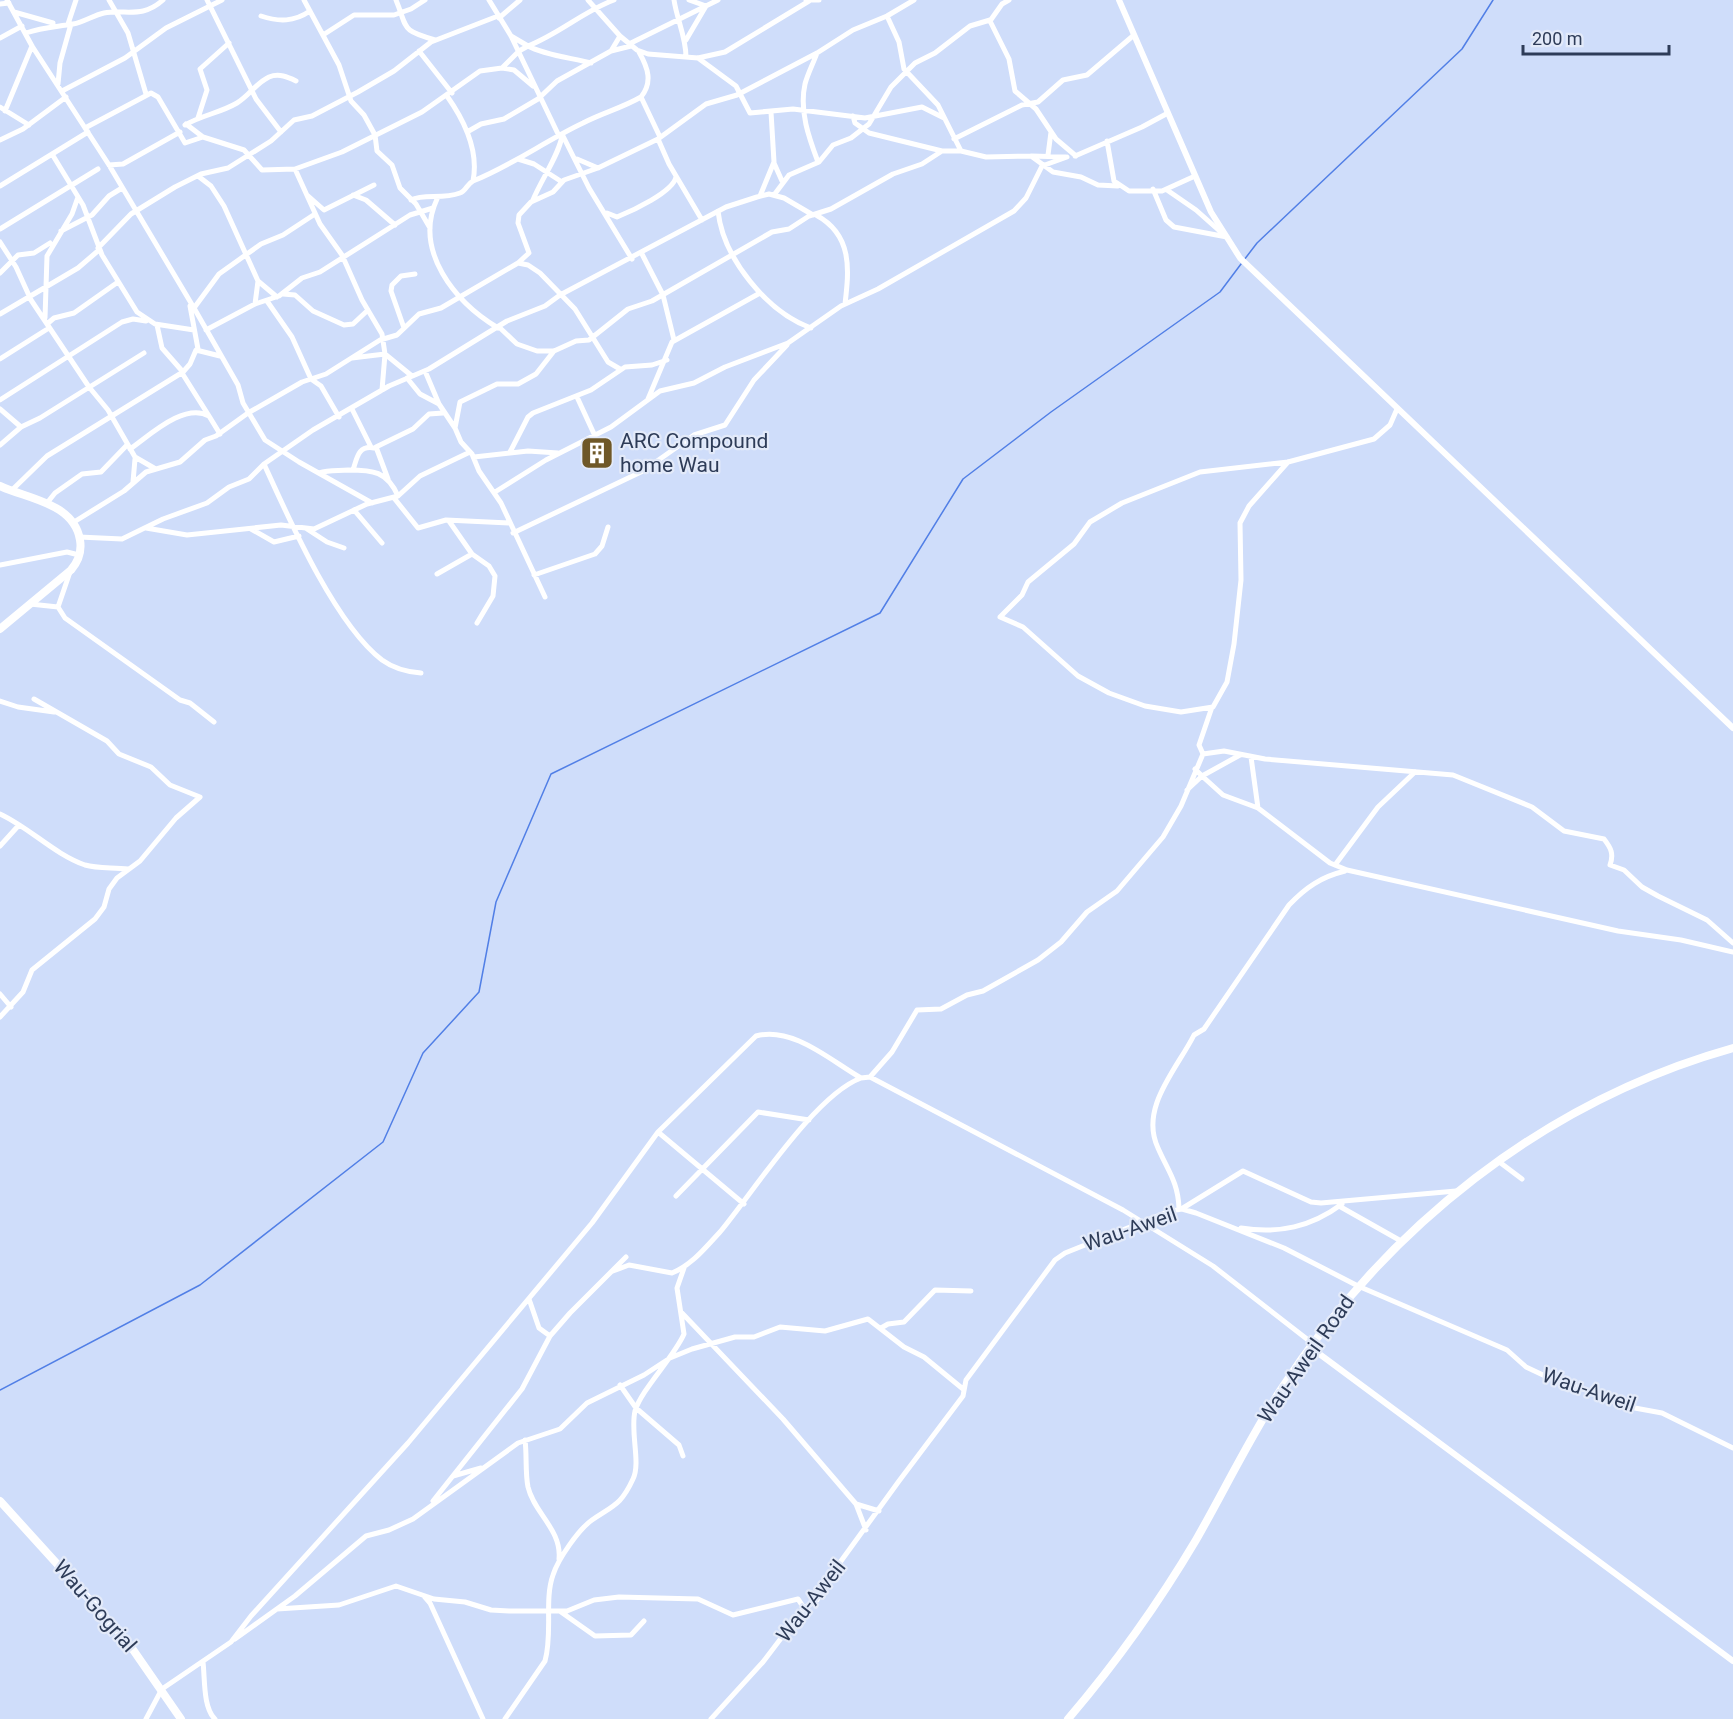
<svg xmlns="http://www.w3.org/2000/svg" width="1733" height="1719" font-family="Roboto,sans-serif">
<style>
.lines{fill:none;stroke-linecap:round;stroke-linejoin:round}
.stream{stroke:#517fe6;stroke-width:1.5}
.minor{stroke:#fff;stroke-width:5}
.tertiary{stroke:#fff;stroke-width:6}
.primary{stroke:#fff;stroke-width:8}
.labels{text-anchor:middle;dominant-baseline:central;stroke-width:4.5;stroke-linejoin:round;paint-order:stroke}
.poi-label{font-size:21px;fill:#2e3c58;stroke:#e3eaf9;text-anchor:start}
.street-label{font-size:21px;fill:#2e3c58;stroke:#e3eaf9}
</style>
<rect width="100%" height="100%" fill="#cfddfa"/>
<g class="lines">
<path class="stream" d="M1244,260L1257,243L1462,49L1493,0
M0,1390L200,1285L383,1142L423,1053L479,992L496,902L551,774L880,613L963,479L1051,412L1220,292L1241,264"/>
<path class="minor" d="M7,0L32,46L109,165L194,308L238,385L243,403L265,440L299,462L372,503
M109,0L128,33L146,94
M207,0L256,99L281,132
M304,0L339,65L351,101L364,115L375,135L377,151L392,165L400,188L416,204L430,228
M396,0C408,29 400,30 435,40
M489,0L511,36L559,136
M588,0L620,36L637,50L648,54L698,58L725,52L809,1
M674,0C677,20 686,37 686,57
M806,0H819
M1009,0L1002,4L990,21L1009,59L1015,91L1036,109L1056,139L1076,156
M0,4L9,3
M14,12L53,23
M261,16C279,22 294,22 310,11
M887,16L899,42L904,69L938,105L961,151L986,157L1031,156L1053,172L1081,177L1098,185L1118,186
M499,18L520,0
M68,24L76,0
M26,33C43,27 56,27 73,24C84,22 94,15 104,13C126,9 142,19 163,0
M323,35L354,15H394L411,9L425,0
M511,36L528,46C559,34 584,11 614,0
M0,38L22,26
M686,40L706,6L689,0
M629,44L718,0
M419,51L452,93
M611,51L620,36
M639,52C648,68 653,82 641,97L660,137
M817,53C813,64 808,73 805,84C799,111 809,138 818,162
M698,58L736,86L750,113L793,109L865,118L922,107L944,118
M502,68L514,70L533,86
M58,84L60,63L71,24
M62,91L125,58L166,28L222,0
M447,96C464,120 479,151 473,181
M0,107L29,125
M5,111L32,46
M853,116L855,123L869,133L942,151
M198,118L207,90L200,69L229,43
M186,124L203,137L244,150L262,170L295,169L342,152L422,112L480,71L502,68L519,51L528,46C544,55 572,58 591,63
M185,125C202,115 220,113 237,103C249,96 256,83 269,77C279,73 288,77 296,81
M85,128L151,93L158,97L185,143L203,137
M467,132L481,124L504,119L538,99L557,81L611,51L631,46
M562,134L589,188L632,259
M658,139L669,164L702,220
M954,139L1022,105L1038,102L1063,80L1087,75L1134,35
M0,140L23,129L66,97
M1107,141L1114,181L1129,191H1162L1195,176
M52,154L83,205L102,255L137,312L155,324L194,330
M1048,155L1051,132
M1031,156L1066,157
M1075,156L1142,127L1168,113
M518,159L534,164L562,182
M577,159L598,168
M774,163L782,181
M109,165L123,164L180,132
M295,169L320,224L342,255L362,300L382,334L385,354L412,376
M198,176L211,186L224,206L258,281L255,304
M0,186L88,132
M1153,189L1166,220L1174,227L1227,237
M1167,190L1196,210L1223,234
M307,195L324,210L374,185
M353,195L366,200L395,225
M774,195L789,175L819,162L833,145L851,138L869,124L891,87L915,63L935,53L970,26L990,20
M760,196L774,162L771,112
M437,199C413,251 455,302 498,328
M411,200C424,193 442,200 460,193C466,191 467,184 473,181C511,166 545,141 583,123C602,113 622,108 641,97
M533,200C541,180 559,155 562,136
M718,211C723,258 767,312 811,328
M607,213L617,217C632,211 673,192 676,177
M816,215C853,235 849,270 845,304
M0,229L98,169
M61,231L92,215L109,196L122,188
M0,242L16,267L31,300L89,387L108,410L135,457L154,468
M98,248L131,214L175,187L201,174L228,168L271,141L294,120L312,116L358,92L394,71L431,42L498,16
M642,254L663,295L674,340
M518,263L528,265L540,273L575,309L608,362L620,369
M0,273L18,255L34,253L50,243
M258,281L277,297
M283,294L295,295L313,311L344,325L353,324L368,310
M267,301L292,337L311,379L321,386L339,417
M190,306L198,349
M194,308L219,274L261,244L283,235L315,214
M0,314L78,268L99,250
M45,318L47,256L72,214L78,197
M47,324L54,318L74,313L118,282
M157,325L162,348L183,372
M499,327L517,344L537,351H554L576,341L589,340L628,309L652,301L772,232L789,229L809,216L831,209L893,174L922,164L942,151H961
M404,328L391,291L392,285L401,276L415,274
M206,330L255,304L279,296L302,278L320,272L410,215L433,208
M352,358L385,354L382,390
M0,359L49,328
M425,371L439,404
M182,373L209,416
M407,378L420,394L439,404L455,428L461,442L472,454L479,471L501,503L545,597
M577,397L595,436
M648,399L672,342L760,293
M0,400L122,322L133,319L146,321
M0,409L21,427
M352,409L371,447
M455,428L460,402L497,384H518L536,374L554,351
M0,445L21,427L40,418L144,353
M130,449C149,436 184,402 209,416L220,434
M510,452L528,417L533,413L591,390L625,367L652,365L667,360
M474,457L528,451L558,453
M1288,462L1249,506L1240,523L1241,580L1234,644L1227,682L1213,707L1181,712L1145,706L1109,693L1078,676L1023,627L1000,617L1022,595L1028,582L1074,544L1090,522L1122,503L1200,472L1288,462L1374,439L1390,425L1397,409
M264,464C289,519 335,624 382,660C393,668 407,672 421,673
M353,470C357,458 358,445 374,448
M319,473C329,470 338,471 348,470C373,470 387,471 398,496
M388,479L376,447L413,429L429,414L443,413
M133,482L135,459
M11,491L47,456L183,372L190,364L196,350L220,356
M495,492L546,460L611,427L660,391L694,383L725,367L788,343L841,306L878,289L1014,211L1026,198L1042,166L1067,157
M394,498L418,528L446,520L509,523
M47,503L55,493L82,474L101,472L127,445
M354,510L382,543
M449,521L472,554L489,566L495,576L493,596L477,623
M74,522L124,491L146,472L180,462L205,440L216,436L248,413L302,382L326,374L380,340L397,335L419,314L441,308L518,263L529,253L518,223L519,215L531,202L553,192L564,180L598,168L658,139L706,104L737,95L817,53L853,30L887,16L914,0
M146,528L187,535L281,525L314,529L367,504L398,496L420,476L470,452
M251,529L274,542L299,536
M307,529L327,542L344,548
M513,533L643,471L694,435L725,425L754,380L787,345
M79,537L122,539L163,519L207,503L229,487L249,479L264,464L313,430L389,386L429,369L507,321L545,306L560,295L726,207L757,197L769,194L784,198L813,215
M0,565L67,552L79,555
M70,572L58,607L65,618L180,700L190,703L214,722
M437,574L472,554
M534,575L595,554L602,546L608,527
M30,604L58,607
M0,701L18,707L54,712
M1203,754L1224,751L1265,759L1453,775L1532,807L1564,831L1604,839C1611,848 1614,854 1610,865L1624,870L1642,887L1658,896L1707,920L1733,943
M1251,757L1258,808
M1195,769L1202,776L1240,755
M1187,790L1202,776L1223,795L1258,808L1330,863L1347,870L1618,931L1681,940L1733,952
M0,814C30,828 54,854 85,865C98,869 114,867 128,869
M0,846L19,825
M1335,865L1378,807L1415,772
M0,994L11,1007
M0,1017L23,992L32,970L95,919L104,907L109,889L117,878L140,861L176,818L200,797L170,785L151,767L119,754L107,741L34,699
M870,1077L892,1052L917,1010L941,1009L967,995L983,991L1038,960L1061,942L1087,912L1117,891L1163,837L1181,806L1203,754L1199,745L1212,707
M658,1132L744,1204
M1498,1161L1522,1179
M676,1196L758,1112L809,1120
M1339,1206L1401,1241
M1179,1208C1178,1182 1168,1171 1158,1148C1139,1108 1177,1069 1194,1035L1204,1029L1289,905C1306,887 1321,877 1345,871
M1183,1208L1243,1171L1311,1202L1321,1203L1456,1191
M1241,1228C1279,1234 1311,1227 1342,1204
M613,1271L629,1265L672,1273C692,1265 706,1247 720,1232C754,1191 815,1095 861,1078
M529,1299L539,1328L550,1336
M682,1313L783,1419L856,1504L866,1530
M881,1328L888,1324L904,1322L935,1290L971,1291
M620,1385L636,1408L679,1445L683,1456
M525,1440C527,1455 525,1472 528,1487C534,1513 562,1530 559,1559
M453,1476L481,1468
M433,1501L522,1389L550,1336L570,1313L626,1257
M856,1504L879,1511
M424,1596L430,1603L483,1719
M277,1609L339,1605L396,1586L434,1599L465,1602L491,1610L509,1611H567L594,1600L619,1597L698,1599L733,1615L798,1599L804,1608
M561,1612L595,1636L631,1635L644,1621
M235,1639L295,1596L366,1536L389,1530L413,1519L518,1443L560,1429L587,1403L644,1375L670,1358L692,1349L735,1337H754L780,1327L825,1331L868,1319L904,1347L924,1357L963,1389
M203,1662C205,1679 203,1708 215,1719
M146,1719L162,1689L231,1642L251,1616L408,1443L592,1223L658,1132L756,1036C793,1026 831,1061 861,1078L870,1077L1123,1210L1213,1266L1312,1343
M505,1719L545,1661C553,1633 544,1600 553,1575C558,1559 579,1529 592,1520C614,1505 621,1505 633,1479C641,1463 630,1432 635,1411C641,1390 674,1357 684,1334L677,1288L684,1268
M711,1719L763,1662L804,1608L817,1600L828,1579L899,1481L963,1396L966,1380L1055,1260L1065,1253L1170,1211L1182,1209L1196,1213L1284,1248L1358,1286L1507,1350L1526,1367L1543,1375L1569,1383L1624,1406L1662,1413L1733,1448"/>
<path class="tertiary" d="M1119,0L1211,212L1240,258L1733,728
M1310,1347L1733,1661"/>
<path class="primary" d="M0,486C28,499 74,503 80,540C82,552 78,562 71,570L0,629
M0,1501L127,1641L181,1719
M1068,1719C1116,1663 1158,1604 1196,1540C1224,1491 1249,1439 1280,1391C1385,1228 1544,1101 1733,1048"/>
</g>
<defs>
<g id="building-square" transform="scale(1.725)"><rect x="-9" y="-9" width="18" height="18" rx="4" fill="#6f5828" stroke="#e3eaf9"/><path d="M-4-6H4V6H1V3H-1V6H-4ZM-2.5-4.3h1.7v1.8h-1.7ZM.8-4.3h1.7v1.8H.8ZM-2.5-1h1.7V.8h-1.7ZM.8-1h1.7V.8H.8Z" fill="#fff"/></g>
</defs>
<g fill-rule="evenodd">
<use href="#building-square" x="597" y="453"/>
</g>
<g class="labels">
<g class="poi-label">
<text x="620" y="441">ARC Compound<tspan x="620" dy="24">home Wau</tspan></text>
</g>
<g class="street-label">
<text transform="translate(1130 1229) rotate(-19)">Wau-Aweil</text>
<text transform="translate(1306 1359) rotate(-55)">Wau-Aweil Road</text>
<text transform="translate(1589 1390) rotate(19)">Wau-Aweil</text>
<text transform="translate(811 1601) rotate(-52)">Wau-Aweil</text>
<text transform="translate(95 1606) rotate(49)">Wau-Gogrial</text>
</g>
</g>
<path d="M1523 45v9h146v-9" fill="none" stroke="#2e3c58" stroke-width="3"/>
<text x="1532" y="45" font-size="18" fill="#2e3c58" stroke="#e3eaf9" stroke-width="4.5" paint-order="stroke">200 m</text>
</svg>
